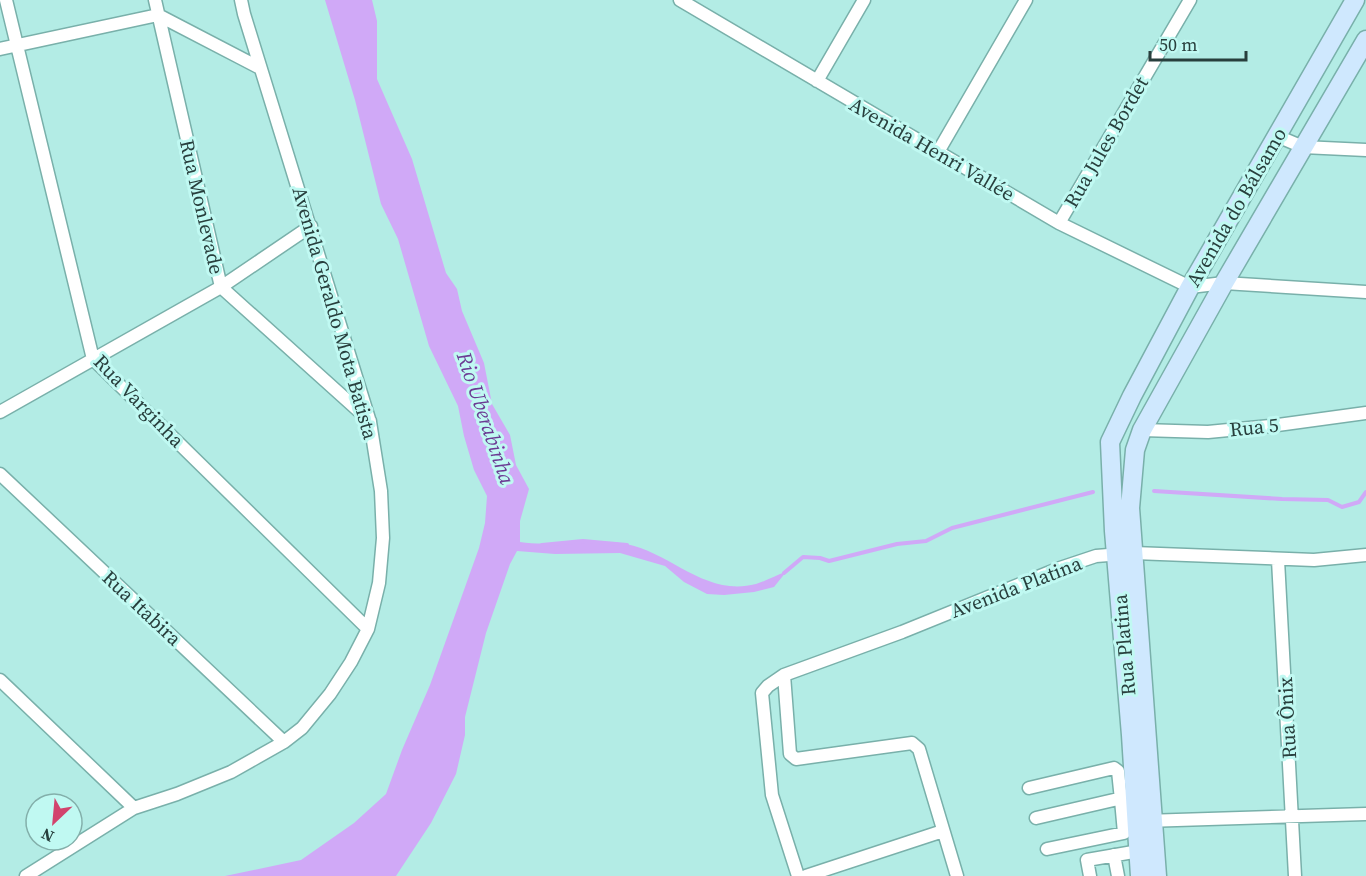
<svg xmlns="http://www.w3.org/2000/svg" width="1366" height="876" font-family="'Source Serif 4',serif">
<style>
.water{fill:#d0a9f7}
.lines{fill:none;stroke-linecap:round;stroke-linejoin:round}
.stream{stroke:#d0a9f7;stroke-width:4}
.street-casing{stroke:#79b0aa;stroke-width:15}
.secondary-casing{stroke:#79b0aa;stroke-width:21}
.street{stroke:#fff;stroke-width:12}
.secondary{stroke:#cfe8fe;stroke-width:18}
.labels{text-anchor:middle;dominant-baseline:central;stroke-width:6;stroke-linejoin:round;paint-order:stroke}
.street-label{font-size:20px;fill:#283f3d;stroke:#c0f9f2}
.water-label{font-size:21px;font-style:italic;fill:#6b3a93;stroke:#c0f9f2}
</style>
<rect width="100%" height="100%" fill="#b3ece5"/>
<path class="water" d="M325,0H372L377,21V79L412,159L446,273L457,289L462,311L484,363L492,404L510,435L516,465L529,489L520,521V542C555,547 590,537 626,544C672,553 705,597 756,584C766,581 776,575 786,572L774,587L754,592L724,595L707,594L684,582L665,566L620,553L555,554L517,551L510,564L486,633L465,717V735L456,774L431,823L396,876H225L301,860L354,823L386,794L402,750L430,685L479,548L485,523L487,496L474,470L464,436L458,406L429,346L398,239L381,204L355,100Z"/>
<g class="lines">
<path class="stream" d="M1154,491L1282,499L1328,500L1342,507L1359,502L1366,492
M542,545L583,541L627,545
M784,573L803,557L820,558L829,561L897,544L926,541L952,528L1093,492"/>
<g class="street-casing">
<path id="street" d="M6,0L93,359L368,629
M155,0L221,287L370,421
M680,0L1059,223L1190,287L1224,283L1366,292
M0,49L158,15L260,68
M817,81L864,0
M1277,136L1303,147L1366,150
M938,152L1026,0
M1059,223L1190,0
M0,412L221,287L311,226
M1142,430L1208,432L1270,426L1366,413
M0,474L284,742
M1278,560L1295,876
M784,675L790,754L796,759L912,743L919,749L957,876
M0,680L134,808
M1029,788L1114,768L1118,771L1121,800
M1036,818L1118,799L1121,800L1124,833L1047,849
M1145,821L1366,814
M1114,855L1118,876
M26,876L134,808L177,794L231,772L284,742L302,728L330,694L351,662L368,629L379,583L383,538L381,491L370,422L244,14L241,0
M798,876L772,795L762,693L768,686L784,675L902,632L1060,568L1096,556L1134,553L1314,560L1366,555
M806,876L943,831
M1090,876L1087,860L1139,851"/>
</g>
<g class="secondary-casing">
<path id="secondary" d="M1140,876L1131,735L1114,531L1110,442L1132,396L1190,287L1355,0
M1157,876L1130,508L1135,450L1142,430L1224,283L1366,40"/>
</g>
<use href="#street" class="street"/>
<use href="#secondary" class="secondary"/>
</g>
<g class="labels">
<g class="street-label">
<text transform="translate(1106 142) rotate(-60)">Rua Jules Bordet</text>
<text transform="translate(932 149) rotate(30)">Avenida Henri Vallée</text>
<text transform="translate(202 207) rotate(77)">Rua Monlevade</text>
<text transform="translate(1236 207) rotate(-60)">Avenida do Bálsamo</text>
<text transform="translate(335 313) rotate(74)">Avenida Geraldo Mota Batista</text>
<text transform="translate(139 401) rotate(46)">Rua Varginha</text>
<text transform="translate(1254 427) rotate(-6)">Rua 5</text>
<text transform="translate(1016 587) rotate(-21)">Avenida Platina</text>
<text transform="translate(142 608) rotate(43)">Rua Itabira</text>
<text transform="translate(1124 645) rotate(-95)">Rua Platina</text>
<text transform="translate(1287 718) rotate(-93)">Rua Ônix</text>
</g>
<g class="water-label">
<text transform="translate(486 418) rotate(71)">Rio Uberabinha</text>
</g>
</g>
<g transform="translate(54 822) rotate(206)"><circle r="28" fill="#c0f9f2" stroke="#83afaa" stroke-width="1.5"/>
<path d="M0-4.5L10 22L0 15L-10 22Z" fill="#d2436d"/>
<text y="-9" font-size="16" font-weight="bold" text-anchor="middle" fill="#283f3d">N</text>
</g>
<path d="M1150 51v9h96v-9" fill="none" stroke="#283f3d" stroke-width="3"/>
<text x="1159" y="51" font-size="18" fill="#283f3d" stroke="#c0f9f2" stroke-width="4.5" paint-order="stroke">50 m</text>
</svg>
